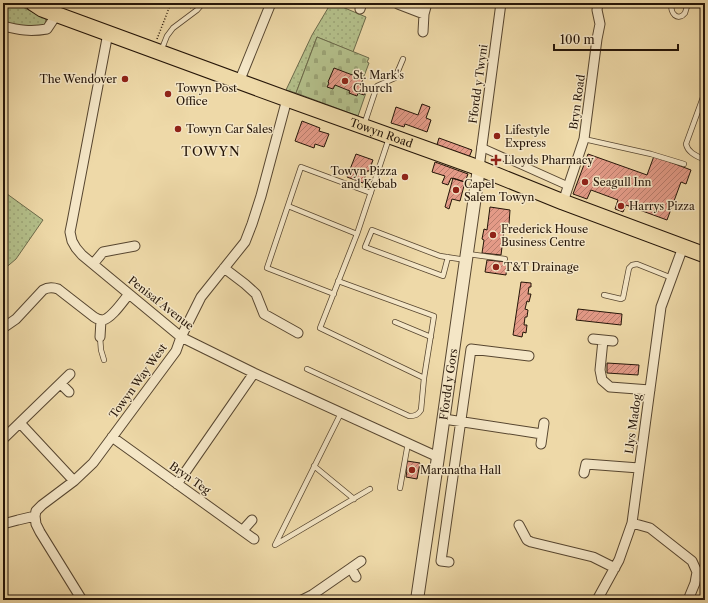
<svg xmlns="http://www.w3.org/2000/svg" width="708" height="603" font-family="'Libre Caslon Text',serif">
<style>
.grass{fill:url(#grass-dots);stroke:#6c6a4a}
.cemetery{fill:url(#cemetery-stones);stroke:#6c6a4a}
.building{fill:url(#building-hatch);stroke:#251508}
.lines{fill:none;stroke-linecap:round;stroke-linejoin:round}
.service-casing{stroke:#574630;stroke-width:6}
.pedestrian-casing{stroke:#574630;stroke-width:9}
.minor-casing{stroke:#574630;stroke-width:11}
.tertiary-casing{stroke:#574630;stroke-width:14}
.primary-casing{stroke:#251508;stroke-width:17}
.path{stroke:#251508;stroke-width:1.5;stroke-dasharray:1 2;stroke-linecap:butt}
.service{stroke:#f4e6c6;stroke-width:4.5}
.pedestrian{stroke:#f4e6c6;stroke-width:7}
.minor{stroke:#f4e6c6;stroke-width:9}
.tertiary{stroke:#f4e6c6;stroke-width:12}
.primary{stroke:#eed9a8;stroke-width:15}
.poi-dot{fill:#8f2418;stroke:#f4e6c6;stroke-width:1.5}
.labels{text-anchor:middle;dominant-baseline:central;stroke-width:3;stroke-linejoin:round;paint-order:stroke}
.poi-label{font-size:11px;fill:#251508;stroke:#f4e6c6;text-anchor:start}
.street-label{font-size:11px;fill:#251508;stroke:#f4e6c6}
.quarter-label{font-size:13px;letter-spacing:1px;fill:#251508;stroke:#f4e6c6}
</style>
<defs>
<pattern id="grass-dots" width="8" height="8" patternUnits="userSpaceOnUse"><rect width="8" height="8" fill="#b4c08b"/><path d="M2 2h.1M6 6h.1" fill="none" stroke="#9ba476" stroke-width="1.8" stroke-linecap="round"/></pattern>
<pattern id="cemetery-stones" width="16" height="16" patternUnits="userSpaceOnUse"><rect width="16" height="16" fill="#b4c08b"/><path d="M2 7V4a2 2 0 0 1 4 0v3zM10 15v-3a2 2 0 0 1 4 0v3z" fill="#9ba476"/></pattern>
<pattern id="building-hatch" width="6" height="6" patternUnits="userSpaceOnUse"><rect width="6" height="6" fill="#e39a87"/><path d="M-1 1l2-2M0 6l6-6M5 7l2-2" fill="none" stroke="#b87c6c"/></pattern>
</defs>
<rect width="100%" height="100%" fill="#eed9a8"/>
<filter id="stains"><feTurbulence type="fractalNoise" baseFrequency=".005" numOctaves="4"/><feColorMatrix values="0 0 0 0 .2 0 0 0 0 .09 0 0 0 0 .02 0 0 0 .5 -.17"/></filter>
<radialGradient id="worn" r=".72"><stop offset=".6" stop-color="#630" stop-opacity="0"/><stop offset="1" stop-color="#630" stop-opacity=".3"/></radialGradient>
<path class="grass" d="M3,3H15L46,19L45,27L30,28L3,22Z
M331,3H333L366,17L353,52L317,37L296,93L286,90L312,35Z
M3,191L43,220L16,259L3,270Z"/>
<path class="cemetery" d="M317,37L369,58L367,62L369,63L361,84L368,87L358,116L296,93Z"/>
<path class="building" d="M179,3H199L197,7L192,5L191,8Z
M334,68L363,79L361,84L367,87L364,95L358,93L357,96L349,93L350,91L335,85L333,89L327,87L329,83L328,82Z
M422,104L430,107L426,118L431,120L427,132L405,124L404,127L391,123L396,107L418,115Z
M302,121L320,128L319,131L329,134L324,147L315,144L314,148L295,141Z
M439,138L472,150L468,160L436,148Z
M356,154L373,160L369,171H367L363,183L347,177Z
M588,154L647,175L654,156L691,170L686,184L681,182L667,220L626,205L623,212L615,209L618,200L591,190L587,199L573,194Z
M435,162L468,174L465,182L451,178L448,185L442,183L445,176L432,172Z
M453,178L465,182L460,201L452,199L449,209L445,207Z
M490,207L510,210L509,224L505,223L501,255L482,253L484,240L482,239L484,229L487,230Z
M487,260L507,262L506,275L485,272Z
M521,282L531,283V287H529L528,294H531L529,302L527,301L525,309L528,310L527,317H525L524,325H527L526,333L523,332L522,337L513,335Z
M578,309L622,314L621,325L576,320Z
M607,363L639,365L638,375L607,373Z
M407,461L420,463L417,479L406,477L407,470H406Z"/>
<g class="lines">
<g class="service-casing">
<path id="service" d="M145,3H146
M672,3C669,13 678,22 685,13C686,10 687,6 688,3
M161,51L167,36L173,28L197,10L203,3
M705,92L686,144C688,153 697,156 705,160
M364,125L377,86L395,78L403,59
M584,139L651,154L684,164
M288,206L357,234
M701,252L705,241
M468,254L505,259
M448,257L443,276L365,247L372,230L440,256L466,260
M338,281L434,316L424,378L320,328L357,234L389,138
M334,294L267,268L301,167L371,193
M604,295L621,299L623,298L629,268L632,265L637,264L672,278
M395,322L431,337
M100,337L101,350L104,360
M307,369L409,416C415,416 418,415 421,410L424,378
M341,413L275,545L370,489
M314,466L354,499
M400,488L408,443"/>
</g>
<g class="pedestrian-casing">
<path id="pedestrian" d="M481,147L568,186"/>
</g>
<g class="minor-casing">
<path id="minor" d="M398,4L424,14
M360,9L362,3
M3,26C19,30 30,32 47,29L57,14
M423,32L424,14L427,3
M108,33L72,222L70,232L72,241L76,248L82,255L181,337L254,373L438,457
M239,82L271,3
M479,168L501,3
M563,202L584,139L597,39L600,24L597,10L598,3
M93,264L103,252L135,246
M224,268L245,284L256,294L264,314L298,333
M3,328L16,319L43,290C48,287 52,287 58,289L94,317C97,319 99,320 103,320C112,318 123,301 129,294
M100,337L101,320
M593,339L613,341
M603,340L600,370L602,380L610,387L650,390
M61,384L69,392
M444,419L542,434
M20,423L74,481
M112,437L254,539
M3,439L70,374
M541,444L544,423
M584,473L586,464L639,468
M177,484L254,373
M35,516L36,524L40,532L82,600
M632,523L650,528L692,561L697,572L695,583L688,600
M3,524L18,520L35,516L36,511L42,505L74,481L93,463L176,351L181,337L201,297L245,242L252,224L261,196L287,99
M519,525L527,540L531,542L593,557L615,568
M243,530L252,520
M449,562L441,561L471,349L529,356
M356,577L351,568L361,561
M302,600L312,595L351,568
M597,600L619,560L632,523L661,307L683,247"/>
</g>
<g class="tertiary-casing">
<g id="tertiary">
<path id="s1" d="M417,600L438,457L479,168"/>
</g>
</g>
<g class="primary-casing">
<g id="primary">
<path id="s2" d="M33,3L42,9L50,12L287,99L479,168L563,202L705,255"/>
</g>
</g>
<path class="path" d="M157,39L171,3"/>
<use href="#service" class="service"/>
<use href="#pedestrian" class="pedestrian"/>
<use href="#minor" class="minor"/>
<use href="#tertiary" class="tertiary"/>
<use href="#primary" class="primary"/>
</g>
<g class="poi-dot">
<circle cx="125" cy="79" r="4"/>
<circle cx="345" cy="81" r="4"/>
<circle cx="168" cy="94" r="4"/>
<circle cx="178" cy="129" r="4"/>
<circle cx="497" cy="136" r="4"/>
<path d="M494 154h4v4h4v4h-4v4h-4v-4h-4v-4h4z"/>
<circle cx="405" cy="177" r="4"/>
<circle cx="585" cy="182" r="4"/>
<circle cx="456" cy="190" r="4"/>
<circle cx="621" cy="206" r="4"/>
<circle cx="493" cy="235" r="4"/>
<circle cx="496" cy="267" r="4"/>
<circle cx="412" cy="470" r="4"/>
</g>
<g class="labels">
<g class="poi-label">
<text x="353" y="75">St. Mark's<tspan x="353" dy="13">Church</tspan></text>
<text x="117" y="79" text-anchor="end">The Wendover</text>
<text x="176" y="88">Towyn Post<tspan x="176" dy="13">Office</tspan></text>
<text x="186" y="129">Towyn Car Sales</text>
<text x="505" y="130">Lifestyle<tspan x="505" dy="13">Express</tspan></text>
<text x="504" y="160">Lloyds Pharmacy</text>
<text x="397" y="171" text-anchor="end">Towyn Pizza<tspan x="397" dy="13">and Kebab</tspan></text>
<text x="593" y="182">Seagull Inn</text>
<text x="464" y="184">Capel<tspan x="464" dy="13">Salem Towyn</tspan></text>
<text x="629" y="206">Harrys Pizza</text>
<text x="501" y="229">Frederick House<tspan x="501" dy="13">Business Centre</tspan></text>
<text x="504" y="267">T&amp;T Drainage</text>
<text x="420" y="470">Maranatha Hall</text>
</g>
<g class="street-label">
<text transform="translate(478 84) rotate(-82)">Ffordd y Twyni</text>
<text transform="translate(577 102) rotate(-82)">Bryn Road</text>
<text stroke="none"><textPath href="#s2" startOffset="372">Towyn Road</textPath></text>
<text transform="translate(161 303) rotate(38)">Penisaf Avenue</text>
<text transform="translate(138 381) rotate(-54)">Towyn Way West</text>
<text stroke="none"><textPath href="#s1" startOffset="218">Ffordd y Gors</textPath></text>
<text transform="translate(633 424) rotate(-82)">Llys Madog</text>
<text transform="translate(190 478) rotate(35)">Bryn Teg</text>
</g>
<g class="quarter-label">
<text x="211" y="151">TOWYN</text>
</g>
</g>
<rect width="708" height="603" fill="none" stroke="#eed9a8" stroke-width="16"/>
<rect x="4" y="4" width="700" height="595" fill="none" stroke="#251508" stroke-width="2"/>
<rect x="8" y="8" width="692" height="587" fill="none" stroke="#251508"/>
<path d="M554 44v6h124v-6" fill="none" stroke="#251508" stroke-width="2"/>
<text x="560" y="44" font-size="12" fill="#251508" stroke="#f4e6c6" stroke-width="3" paint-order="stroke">100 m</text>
<rect width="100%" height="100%" filter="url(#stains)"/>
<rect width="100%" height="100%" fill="url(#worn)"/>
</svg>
